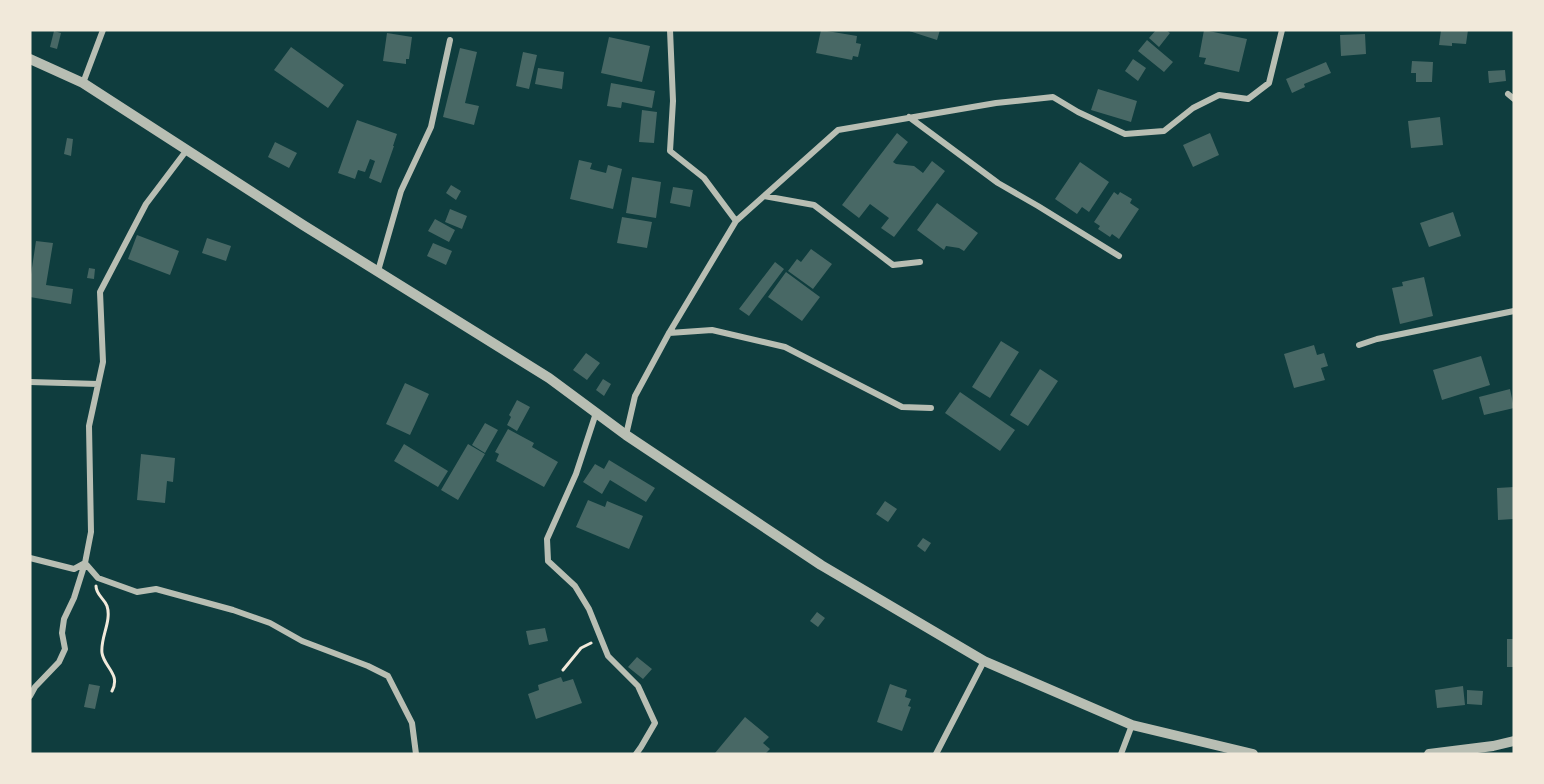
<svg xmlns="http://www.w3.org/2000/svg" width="1544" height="784" font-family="'Source Sans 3',sans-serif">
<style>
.building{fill:#486865}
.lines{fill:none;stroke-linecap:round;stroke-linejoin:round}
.path{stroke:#f1e9da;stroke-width:3}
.minor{stroke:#b8beb3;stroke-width:6}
.tertiary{stroke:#b8beb3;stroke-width:10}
</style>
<rect width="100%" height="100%" fill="#0f3d3e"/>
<path class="building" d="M821,30L857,36L856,43L861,44L858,57L853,56L852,60L816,53Z
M906,30H940L937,40Z
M1156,30H1166L1170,33L1159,47L1149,38Z
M1204,30L1247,39L1239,72L1204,64L1206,58L1199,57Z
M1441,30H1468L1466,44L1452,43V46L1439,45Z
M54,31L61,33L57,49L50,47Z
M387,33L412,37L409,59H406V64L383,61Z
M1365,34L1366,54L1341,56L1340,35Z
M609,37L650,46L642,82L601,73Z
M1147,40L1173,62L1164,72L1138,51Z
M291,47L344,85L328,108L274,70Z
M460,48L477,52L465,103L479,106L474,125L443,117Z
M523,52L537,55L529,89L516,86Z
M1133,59L1146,68L1138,81L1125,71Z
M1412,61L1433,62L1432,82H1416V73H1411Z
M1326,62L1331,73L1304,84L1305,87L1292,93L1286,79Z
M538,68L564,72L562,89L535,84Z
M1505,70L1506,81L1489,83L1488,71Z
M611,83L655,91L652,108L622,102L621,108L607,106Z
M1098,89L1137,101L1131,122L1091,110Z
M642,110L657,112L654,143L639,142Z
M1440,117L1443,145L1411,148L1408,121Z
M357,120L397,134L393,146H394L381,183L369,178L375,161L370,159L365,172L358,170L355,179L338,173Z
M897,133L908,142L893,162L896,164L914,166L923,173L932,161L945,171L894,237L881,228L889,218L870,204L859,218L842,205Z
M1210,133L1219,155L1193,167L1183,145Z
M67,138L73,139L71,156L64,154Z
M275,142L297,153L289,168L268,157Z
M579,160L592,163L590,169L606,173L608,165L622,169L613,209L570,199Z
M1080,162L1109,182L1089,212L1082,207L1077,214L1055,199Z
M632,177L661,182L656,218L626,213Z
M451,185L461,191L456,200L446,193Z
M673,187L693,190L690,207L670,203Z
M1114,192L1118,195L1120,192L1132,199L1130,203L1139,209L1119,239L1112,234L1110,237L1098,229L1100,226L1094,222Z
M937,203L978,233L964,251L959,248L946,246L944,250L917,230Z
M450,209L467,216L462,229L445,222Z
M1453,212L1461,236L1429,247L1420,223Z
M622,217L652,222L647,248L617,243Z
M435,219L455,230L449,242L428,231Z
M137,235L179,251L170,275L128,259Z
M207,238L231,246L226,261L202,253Z
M36,241L53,243L46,285L73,289L71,304L30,297V281Z
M433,243L452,251L446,265L427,256Z
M811,249L832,264L813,289L788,271L797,259L801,262Z
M775,262L784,269L749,316L739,309Z
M89,268L95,269L94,279L87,278Z
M786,272L820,297L802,321L768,297Z
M1424,277L1433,316L1400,324L1392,288L1403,286L1402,282Z
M1001,341L1019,352L990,398L972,387Z
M1314,345L1317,355L1324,353L1328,366L1321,368L1325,380L1294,388L1284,354Z
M586,353L600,363L587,380L573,370Z
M1481,356L1490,385L1442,400L1433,370Z
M1040,369L1058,381L1028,426L1010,415Z
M603,379L611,384L604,396L596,390Z
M405,383L429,394L410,435L386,424Z
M1510,389L1514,408L1484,415L1479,397Z
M960,392L1015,430L1000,451L945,413Z
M517,400L530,407L517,431L507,425L511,417L509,415Z
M485,423L498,430L485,453L472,445Z
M508,429L534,443L532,447L558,462L544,487L496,461L499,454L495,452Z
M404,444L448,471L438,487L394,461Z
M468,444L485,454L458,500L441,490Z
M141,454L175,458L173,482L167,481L165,503L137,500Z
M609,460L655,488L646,502L610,480L602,494L583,482L595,464L604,469Z
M1514,487L1513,519L1498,520L1497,488Z
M588,500L605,507L607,501L643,516L629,549L576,527Z
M885,501L897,509L888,522L876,514Z
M923,538L931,543L925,552L917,546Z
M817,612L825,618L818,627L810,621Z
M545,628L548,641L529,645L526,631Z
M1507,639H1514V667H1507Z
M637,657L652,669L643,679L628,667Z
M561,677L563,682L573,679L582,703L536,719L528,694L539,690L538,685Z
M89,684L100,686L95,709L84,707Z
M890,684L907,690L905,697L911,699L908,706L911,707L902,731L877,722Z
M1463,686L1465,705L1437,708L1435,690Z
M1467,690L1483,691L1482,705L1467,704Z
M745,717L769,737L763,743L770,749L765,754H716L715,753Z"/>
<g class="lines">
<path class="path" d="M96,586C96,595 104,598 107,606C112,621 100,638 102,653C104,667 121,674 112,691
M563,670L581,648L591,643"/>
<path class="minor" d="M670,30L673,101L670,151L704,178L736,221
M83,83L103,30
M1508,94L1514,99
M909,117L998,183L1038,206L1119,256
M764,196L814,205L893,265L920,262
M378,271L401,191L431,127L450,40
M669,333L712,330L785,347L902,407L931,408
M1359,345L1377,339L1514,311
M30,382L98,384
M596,413L576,474L547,539L548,561L575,586L589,609L608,656L638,686L655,723L641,747L636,754
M626,435L635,396L669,333L736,221L838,130L996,103L1053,97L1078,112L1125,134L1164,131L1193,108L1219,95L1248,99L1269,83L1282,30
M30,558L74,569L85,563L91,532L89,426L103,362L100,292L146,204L186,151
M30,696L35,687L59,662L65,649L62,633L64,619L74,598L85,563L98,578L137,592L156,589L233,610L270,623L302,641L368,666L388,676L412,723L416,754
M936,754L984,661
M1121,754L1132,725"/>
<path class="tertiary" d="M30,59L83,83L303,225L549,378L626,435L821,565L984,661L1132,725L1253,754
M1429,754L1493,746L1514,741"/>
</g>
<rect width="1544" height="784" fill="none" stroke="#f1e9da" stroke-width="63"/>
</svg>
